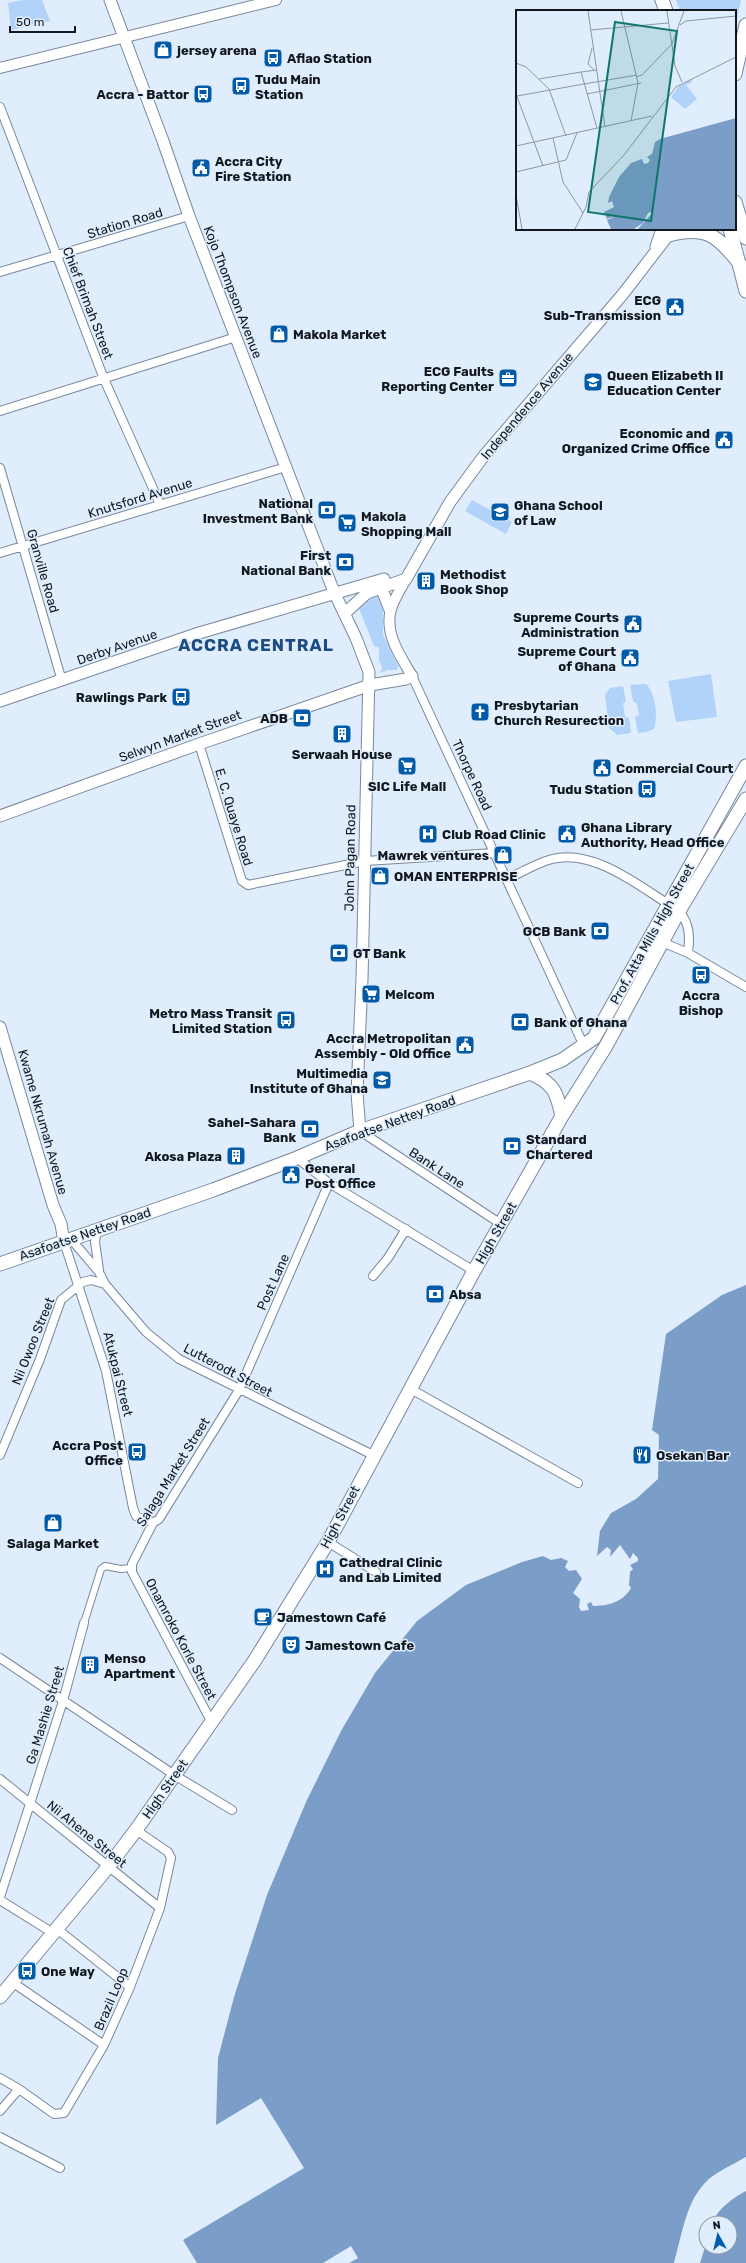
<svg xmlns="http://www.w3.org/2000/svg" width="746" height="2263" font-family="Rubik,sans-serif">
<style>
.green{fill:#b1d2f9}
.water{fill:#7a9ec8}
.pier{fill:#dfedfd}
.lines{fill:none;stroke-linecap:round;stroke-linejoin:round}
.pedestrian-casing{stroke:#79889b;stroke-width:8}
.minor-casing{stroke:#79889b;stroke-width:10}
.tertiary-casing{stroke:#79889b;stroke-width:12}
.secondary-casing{stroke:#79889b;stroke-width:13}
.primary-casing{stroke:#79889b;stroke-width:15}
.pedestrian{stroke:#fff;stroke-width:6}
.minor{stroke:#fff;stroke-width:8}
.tertiary{stroke:#fff;stroke-width:10}
.secondary{stroke:#fff;stroke-width:11}
.primary{stroke:#fff;stroke-width:13}
.labels{text-anchor:middle;dominant-baseline:central;stroke-width:3;stroke-linejoin:round;paint-order:stroke}
.poi-label{font-size:13px;font-weight:bold;fill:#12181e;stroke:#dfedfd;text-anchor:start}
.street-label{font-size:13px;fill:#12181e;stroke:#dfedfd}
.district-label{font-size:17px;font-weight:bold;letter-spacing:1px;fill:#1d4d80;stroke:#dfedfd}
.inset-road{fill:none;stroke:#8d98a4;stroke-width:1}
.view{fill:#0f766e;fill-opacity:0.15;stroke:#0f766e;stroke-width:2}
.inset-edge{fill:none;stroke:#12181e;stroke-width:2}
</style>
<rect width="100%" height="100%" fill="#dfedfd"/>
<path class="green" d="M23,0H42L50,21L11,30L8,3Z
M676,0H741L735,27V11H680Z
M472,500L512,522L506,534L465,511Z
M380,594L383,604V634L398,666L397,670H388L380,673L382,667L379,660V648L374,646L358,606L366,599L369,601L371,596Z
M711,674L717,717L676,722L668,681Z
M646,684C656,694 658,716 654,729L646,732L638,733L635,717L639,715L637,704L633,701L630,685Z
M623,686L626,702L623,703L625,717L629,718L631,733L617,735L609,728L605,695L610,688Z"/>
<path class="water" d="M746,1285V2157C734,2164 720,2170 709,2179C686,2199 682,2235 674,2263H349L358,2258L351,2246L323,2263H197L183,2240L304,2168L261,2098L216,2125L218,2058L234,1997L267,1895L306,1802L341,1731L375,1673L417,1621L466,1585L522,1562L543,1556L551,1560L561,1558L568,1561L565,1567L569,1571L576,1570L582,1579L573,1593L580,1599L579,1607L581,1611L589,1610L587,1604L591,1602L593,1606C608,1606 623,1602 631,1588L629,1585L630,1572L633,1569L630,1565L638,1561V1558L633,1553L630,1559L620,1545L610,1557L611,1550L607,1547L597,1556L600,1531L611,1513L636,1499L658,1479L659,1435L652,1430L666,1334L722,1295Z
M746,2191V2263H700L706,2244V2247H730V2223H713C717,2209 733,2198 746,2191Z"/>
<path class="pier" d="M746,2157V2159L710,2181L696,2199L690,2213L676,2263H674L688,2212L694,2198L709,2179Z"/>
<g class="lines">
<g class="pedestrian-casing">
<path id="pedestrian" d="M84,1623L101,1569L105,1566L121,1569L131,1568"/>
</g>
<g class="minor-casing">
<path id="minor" d="M0,107L104,379L160,504
M0,272L189,216
M0,411L236,337
M0,468L62,681
M0,553L286,467
M412,676L584,1046
M199,744L242,881L248,885L365,861L495,853
M507,879C522,872 537,863 552,859C596,848 644,890 679,911C690,924 690,937 688,953
M662,942L688,953L746,987
M360,1131L501,1224
M297,1158L329,1183L474,1271
M97,1229L95,1242L99,1270
M71,1239L99,1272L105,1284L146,1332L179,1359L373,1455
M64,1242L106,1371L133,1508L136,1516L153,1523
M373,1276L388,1258L406,1229
M409,1388L578,1483
M0,1455L40,1359L61,1300L83,1282L91,1280L105,1284
M328,1542L376,1572
M0,1658L176,1776L232,1810
M211,1721L132,1572V1564L153,1523L159,1519L239,1390L329,1183
M0,1779L160,1908
M0,1897L63,1701L84,1623
M0,1900L53,1933
M57,1929L130,1987
M12,1982L104,2045
M0,2078L19,2089L54,2114L64,2113L104,2045L130,1987L160,1908L171,1858L168,1852L136,1830
M0,2111L19,2089
M0,2137L60,2168"/>
</g>
<g class="tertiary-casing">
<path id="tertiary" d="M0,68L276,0
M406,579C401,588 394,599 391,609C384,634 401,657 412,676"/>
</g>
<g class="secondary-casing">
<path id="secondary" d="M110,0L163,141L189,216L334,592L356,638L369,672L362,979L357,1093L360,1131
M656,247L662,229
M381,587L390,610
M345,613L367,593L406,579L450,502L483,457L623,294L673,229
M0,701L199,633L384,579
M0,816L199,744L370,685L406,679L412,676
M0,1027L53,1205L61,1224L64,1242"/>
</g>
<g class="primary-casing">
<path id="primary" d="M662,0L666,11
M735,74L746,25
M735,202L746,238
M730,229L746,291
M669,235C706,225 718,236 740,264
M530,1073C554,1083 557,1093 562,1116
M0,1264L213,1190L297,1158L360,1131L530,1073L562,1060L594,1038L746,766
M0,1997L108,1867L136,1830L255,1660L328,1542L474,1271L562,1116L606,1046L679,911L746,799"/>
</g>
<use href="#pedestrian" class="pedestrian"/>
<use href="#minor" class="minor"/>
<use href="#tertiary" class="tertiary"/>
<use href="#secondary" class="secondary"/>
<use href="#primary" class="primary"/>
</g>
<defs>
<g id="shop-square" transform="scale(1)"><rect x="-9" y="-9" width="18" height="18" rx="4" fill="#025ba8" stroke="#dfedfd"/><path d="M-5-2.5h2.3a2.7 3.5 0 0 1 5.4 0H5L5.5 6h-11ZM-1.5-2.5h3a1.5 2.3 0 0 0-3 0Z" fill="#fff"/></g>
<g id="bus-square" transform="scale(1)"><rect x="-9" y="-9" width="18" height="18" rx="4" fill="#025ba8" stroke="#dfedfd"/><path d="M-5-6H5V4H4V6H2V4H-2V6H-4V4H-5ZM-3.5-4V0h7V-4ZM-3.5 1.2v1.5H-2V1.2ZM2 1.2v1.5H3.5V1.2Z" fill="#fff"/></g>
<g id="civic-square" transform="scale(1)"><rect x="-9" y="-9" width="18" height="18" rx="4" fill="#025ba8" stroke="#dfedfd"/><path d="M-.6-6.5H3V-4.5H.6V-3L4-1V1h2V6H-6V1h2V-1L-.6-3ZM-1.2 2.5V6h2.4V2.5Z" fill="#fff"/></g>
<g id="office-square" transform="scale(1)"><rect x="-9" y="-9" width="18" height="18" rx="4" fill="#025ba8" stroke="#dfedfd"/><path d="M-6-3h4V-5.5h4V-3h4V5H-6ZM-1-4.5V-3h2v-1.5ZM-6 0V1H6V0Z" fill="#fff"/></g>
<g id="school-square" transform="scale(1)"><rect x="-9" y="-9" width="18" height="18" rx="4" fill="#025ba8" stroke="#dfedfd"/><path d="M0-5L7-2L0 1L-7-2ZM-4 1L0 2.5L4 1V4Q0 6-4 4Z" fill="#fff"/></g>
<g id="bank-square" transform="scale(1)"><rect x="-9" y="-9" width="18" height="18" rx="4" fill="#025ba8" stroke="#dfedfd"/><path d="M-6-4H6V4H-6ZM0-2.3a2.3 2.3 0 1 0 0 4.6a2.3 2.3 0 1 0 0-4.6Z" fill="#fff"/></g>
<g id="supermarket-square" transform="scale(1)"><rect x="-9" y="-9" width="18" height="18" rx="4" fill="#025ba8" stroke="#dfedfd"/><path d="M-6-5.5h2.5l.6 2H6L4.5 2H-2.5L-4.4-4H-6ZM-1.5 3.2a1.3 1.3 0 1 0 .1 0ZM3 3.2a1.3 1.3 0 1 0 .1 0Z" fill="#fff"/></g>
<g id="building-square" transform="scale(1)"><rect x="-9" y="-9" width="18" height="18" rx="4" fill="#025ba8" stroke="#dfedfd"/><path d="M-4-6H4V6H1V3H-1V6H-4ZM-2.5-4.3h1.7v1.8h-1.7ZM.8-4.3h1.7v1.8H.8ZM-2.5-1h1.7V.8h-1.7ZM.8-1h1.7V.8H.8Z" fill="#fff"/></g>
<g id="church-square" transform="scale(1)"><rect x="-9" y="-9" width="18" height="18" rx="4" fill="#025ba8" stroke="#dfedfd"/><path d="M-1.2-6h2.4v3.5h3.3v2.4h-3.3V6h-2.4V-.1h-3.3v-2.4h3.3Z" fill="#fff"/></g>
<g id="hospital-square" transform="scale(1)"><rect x="-9" y="-9" width="18" height="18" rx="4" fill="#025ba8" stroke="#dfedfd"/><path d="M-5-5h3v3.5h4V-5h3V5h-3V1.5h-4V5h-3Z" fill="#fff"/></g>
<g id="restaurant-square" transform="scale(1)"><rect x="-9" y="-9" width="18" height="18" rx="4" fill="#025ba8" stroke="#dfedfd"/><path d="M-5-6h1v4h1v-4h1v4h1v-4h1v5L-1.5 .5V6h-2V.5L-5-1ZM5-6V6H3V1.5H1.5Q1.5-4 5-6Z" fill="#fff"/></g>
<g id="cafe-square" transform="scale(1)"><rect x="-9" y="-9" width="18" height="18" rx="4" fill="#025ba8" stroke="#dfedfd"/><path d="M-5.5-4.5H6V0H3Q3 3.5 0 3.5H-2.5Q-5.5 3.5-5.5 0ZM3-3.2v2h1.7v-2ZM-6 4.5H4V6H-6Z" fill="#fff"/></g>
<g id="theatre-square" transform="scale(1)"><rect x="-9" y="-9" width="18" height="18" rx="4" fill="#025ba8" stroke="#dfedfd"/><path d="M-5-5.5Q0-4 5-5.5V0Q5 5 0 6Q-5 5-5 0ZM-3.3-2.5H-1v1.5H-3.3ZM1-2.5H3.3v1.5H1ZM-2.8 1Q0 5.5 2.8 1Z" fill="#fff"/></g>
</defs>
<g fill-rule="evenodd">
<use href="#shop-square" x="163" y="50"/>
<use href="#bus-square" x="273" y="58"/>
<use href="#bus-square" x="241" y="86"/>
<use href="#bus-square" x="203" y="94"/>
<use href="#civic-square" x="201" y="168"/>
<use href="#civic-square" x="675" y="307"/>
<use href="#shop-square" x="279" y="334"/>
<use href="#office-square" x="508" y="378"/>
<use href="#school-square" x="593" y="382"/>
<use href="#civic-square" x="724" y="440"/>
<use href="#bank-square" x="327" y="510"/>
<use href="#school-square" x="500" y="512"/>
<use href="#supermarket-square" x="347" y="523"/>
<use href="#bank-square" x="345" y="562"/>
<use href="#building-square" x="426" y="581"/>
<use href="#civic-square" x="633" y="624"/>
<use href="#civic-square" x="630" y="658"/>
<use href="#bus-square" x="181" y="697"/>
<use href="#church-square" x="480" y="712"/>
<use href="#bank-square" x="302" y="718"/>
<use href="#building-square" x="342" y="734"/>
<use href="#supermarket-square" x="407" y="766"/>
<use href="#civic-square" x="602" y="768"/>
<use href="#bus-square" x="647" y="789"/>
<use href="#hospital-square" x="428" y="834"/>
<use href="#civic-square" x="567" y="834"/>
<use href="#shop-square" x="503" y="855"/>
<use href="#shop-square" x="380" y="876"/>
<use href="#bank-square" x="600" y="931"/>
<use href="#bank-square" x="339" y="953"/>
<use href="#bus-square" x="701" y="975"/>
<use href="#supermarket-square" x="371" y="994"/>
<use href="#bus-square" x="286" y="1020"/>
<use href="#bank-square" x="520" y="1022"/>
<use href="#civic-square" x="465" y="1045"/>
<use href="#school-square" x="382" y="1080"/>
<use href="#bank-square" x="310" y="1129"/>
<use href="#bank-square" x="512" y="1146"/>
<use href="#building-square" x="236" y="1156"/>
<use href="#civic-square" x="291" y="1175"/>
<use href="#bank-square" x="435" y="1294"/>
<use href="#bus-square" x="137" y="1452"/>
<use href="#restaurant-square" x="642" y="1455"/>
<use href="#shop-square" x="53" y="1523"/>
<use href="#hospital-square" x="325" y="1569"/>
<use href="#cafe-square" x="263" y="1617"/>
<use href="#theatre-square" x="291" y="1645"/>
<use href="#building-square" x="90" y="1665"/>
<use href="#bus-square" x="27" y="1971"/>
</g>
<g class="labels">
<g class="poi-label">
<text x="177" y="50">jersey arena</text>
<text x="287" y="58">Aflao Station</text>
<text x="255" y="79">Tudu Main<tspan x="255" dy="15">Station</tspan></text>
<text x="189" y="94" text-anchor="end">Accra - Battor</text>
<text x="215" y="161">Accra City<tspan x="215" dy="15">Fire Station</tspan></text>
<text x="661" y="300" text-anchor="end">ECG<tspan x="661" dy="15">Sub-Transmission</tspan></text>
<text x="293" y="334">Makola Market</text>
<text x="494" y="371" text-anchor="end">ECG Faults<tspan x="494" dy="15">Reporting Center</tspan></text>
<text x="607" y="375">Queen Elizabeth II<tspan x="607" dy="15">Education Center</tspan></text>
<text x="710" y="433" text-anchor="end">Economic and<tspan x="710" dy="15">Organized Crime Office</tspan></text>
<text x="313" y="503" text-anchor="end">National<tspan x="313" dy="15">Investment Bank</tspan></text>
<text x="514" y="505">Ghana School<tspan x="514" dy="15">of Law</tspan></text>
<text x="361" y="516">Makola<tspan x="361" dy="15">Shopping Mall</tspan></text>
<text x="331" y="555" text-anchor="end">First<tspan x="331" dy="15">National Bank</tspan></text>
<text x="440" y="574">Methodist<tspan x="440" dy="15">Book Shop</tspan></text>
<text x="619" y="617" text-anchor="end">Supreme Courts<tspan x="619" dy="15">Administration</tspan></text>
<text x="616" y="651" text-anchor="end">Supreme Court<tspan x="616" dy="15">of Ghana</tspan></text>
<text x="167" y="697" text-anchor="end">Rawlings Park</text>
<text x="494" y="705">Presbytarian<tspan x="494" dy="15">Church Resurection</tspan></text>
<text x="288" y="718" text-anchor="end">ADB</text>
<text x="342" y="754" text-anchor="middle">Serwaah House</text>
<text x="616" y="768">Commercial Court</text>
<text x="407" y="786" text-anchor="middle">SIC Life Mall</text>
<text x="633" y="789" text-anchor="end">Tudu Station</text>
<text x="581" y="827">Ghana Library<tspan x="581" dy="15">Authority, Head Office</tspan></text>
<text x="442" y="834">Club Road Clinic</text>
<text x="489" y="855" text-anchor="end">Mawrek ventures</text>
<text x="394" y="876">OMAN ENTERPRISE</text>
<text x="586" y="931" text-anchor="end">GCB Bank</text>
<text x="353" y="953">GT Bank</text>
<text x="385" y="994">Melcom</text>
<text x="701" y="995" text-anchor="middle">Accra<tspan x="701" dy="15">Bishop</tspan></text>
<text x="272" y="1013" text-anchor="end">Metro Mass Transit<tspan x="272" dy="15">Limited Station</tspan></text>
<text x="534" y="1022">Bank of Ghana</text>
<text x="451" y="1038" text-anchor="end">Accra Metropolitan<tspan x="451" dy="15">Assembly - Old Office</tspan></text>
<text x="368" y="1073" text-anchor="end">Multimedia<tspan x="368" dy="15">Institute of Ghana</tspan></text>
<text x="296" y="1122" text-anchor="end">Sahel-Sahara<tspan x="296" dy="15">Bank</tspan></text>
<text x="526" y="1139">Standard<tspan x="526" dy="15">Chartered</tspan></text>
<text x="222" y="1156" text-anchor="end">Akosa Plaza</text>
<text x="305" y="1168">General<tspan x="305" dy="15">Post Office</tspan></text>
<text x="449" y="1294">Absa</text>
<text x="123" y="1445" text-anchor="end">Accra Post<tspan x="123" dy="15">Office</tspan></text>
<text x="656" y="1455">Osekan Bar</text>
<text x="53" y="1543" text-anchor="middle">Salaga Market</text>
<text x="339" y="1562">Cathedral Clinic<tspan x="339" dy="15">and Lab Limited</tspan></text>
<text x="277" y="1617">Jamestown Café</text>
<text x="305" y="1645">Jamestown Cafe</text>
<text x="104" y="1658">Menso<tspan x="104" dy="15">Apartment</tspan></text>
<text x="41" y="1971">One Way</text>
</g>
<g class="street-label">
<text transform="translate(125 223) rotate(-17)">Station Road</text>
<text transform="translate(233 292) rotate(69)">Kojo Thompson Avenue</text>
<text transform="translate(88 303) rotate(69)">Chief Brimah Street</text>
<text transform="translate(527 406) rotate(-50)">Independence Avenue</text>
<text transform="translate(140 498) rotate(-17)">Knutsford Avenue</text>
<text transform="translate(43 571) rotate(74)">Granville Road</text>
<text transform="translate(117 647) rotate(-19)">Derby Avenue</text>
<text transform="translate(180 736) rotate(-20)">Selwyn Market Street</text>
<text transform="translate(472 775) rotate(65)">Thorpe Road</text>
<text transform="translate(234 817) rotate(73)">E. C. Quaye Road</text>
<text transform="translate(350 858) rotate(-89)">John Pagan Road</text>
<text transform="translate(652 934) rotate(-61)">Prof. Atta Mills High Street</text>
<text transform="translate(43 1122) rotate(74)">Kwame Nkrumah Avenue</text>
<text transform="translate(390 1123) rotate(-20)">Asafoatse Nettey Road</text>
<text transform="translate(437 1168) rotate(33)">Bank Lane</text>
<text transform="translate(496 1233) rotate(-60)">High Street</text>
<text transform="translate(85 1234) rotate(-19)">Asafoatse Nettey Road</text>
<text transform="translate(273 1282) rotate(-66)">Post Lane</text>
<text transform="translate(33 1341) rotate(-68)">Nii Owoo Street</text>
<text transform="translate(228 1370) rotate(28)">Lutterodt Street</text>
<text transform="translate(118 1374) rotate(76)">Atukpai Street</text>
<text transform="translate(173 1472) rotate(-58)">Salaga Market Street</text>
<text transform="translate(340 1517) rotate(-62)">High Street</text>
<text transform="translate(181 1639) rotate(62)">Onamroko Korle Street</text>
<text transform="translate(45 1715) rotate(-73)">Ga Mashie Street</text>
<text transform="translate(165 1789) rotate(-55)">High Street</text>
<text transform="translate(87 1834) rotate(39)">Nii Ahene Street</text>
<text transform="translate(111 1999) rotate(-67)">Brazil Loop</text>
</g>
<g class="district-label">
<text x="256" y="645">ACCRA CENTRAL</text>
</g>
</g>
<g transform="translate(516 10)">
<rect width="220" height="220" fill="#dfedfd"/>
<path d="M175,69L176,72L170,75L181,89L169,99L155,87L163,76Z" fill="#b1d2f9"/>
<path d="M220,108V219H122L138,201L132,203L127,213L118,219H95L91,210L102,205L91,209L88,202L98,197L96,191L92,193L93,187L103,167L115,153L126,149L128,154L132,153L134,150L131,147L136,144L139,132L144,129Z" fill="#7a9ec8"/>
<path class="inset-road" d="M72,1L89,117M105,1L122,73L115,111M151,1L159,56L166,72M164,15L170,11L220,6M75,20L152,13M76,38L72,54L78,60M0,53L10,57L33,79L50,126M81,60L65,62L81,118M120,67L126,65L156,34L168,1M23,69L65,62M68,74L121,65M0,84L27,156M71,84L125,73M1,86L68,74M37,128L47,172L67,203M0,136L136,106M0,162L50,150L61,123M0,185L6,219M59,219L70,197L73,182L108,145L160,77L220,47"/>
<path class="view" d="M99,12L161,21L135,211L72,202Z"/>
<rect width="220" height="220" class="inset-edge"/>
</g>
<g transform="translate(718 2235) rotate(352)"><circle r="19" fill="#dfedfd" stroke="#8d98a4"/>
<path d="M0-3L7 15L0 10L-7 15Z" fill="#025ba8"/>
<text y="-6" font-size="11" font-weight="bold" text-anchor="middle" fill="#12181e">N</text>
</g>
<path d="M10 26v6h65v-6" fill="none" stroke="#12181e" stroke-width="2"/>
<text x="16" y="26" font-size="12" fill="#12181e" stroke="#dfedfd" stroke-width="3" paint-order="stroke">50 m</text>
</svg>
